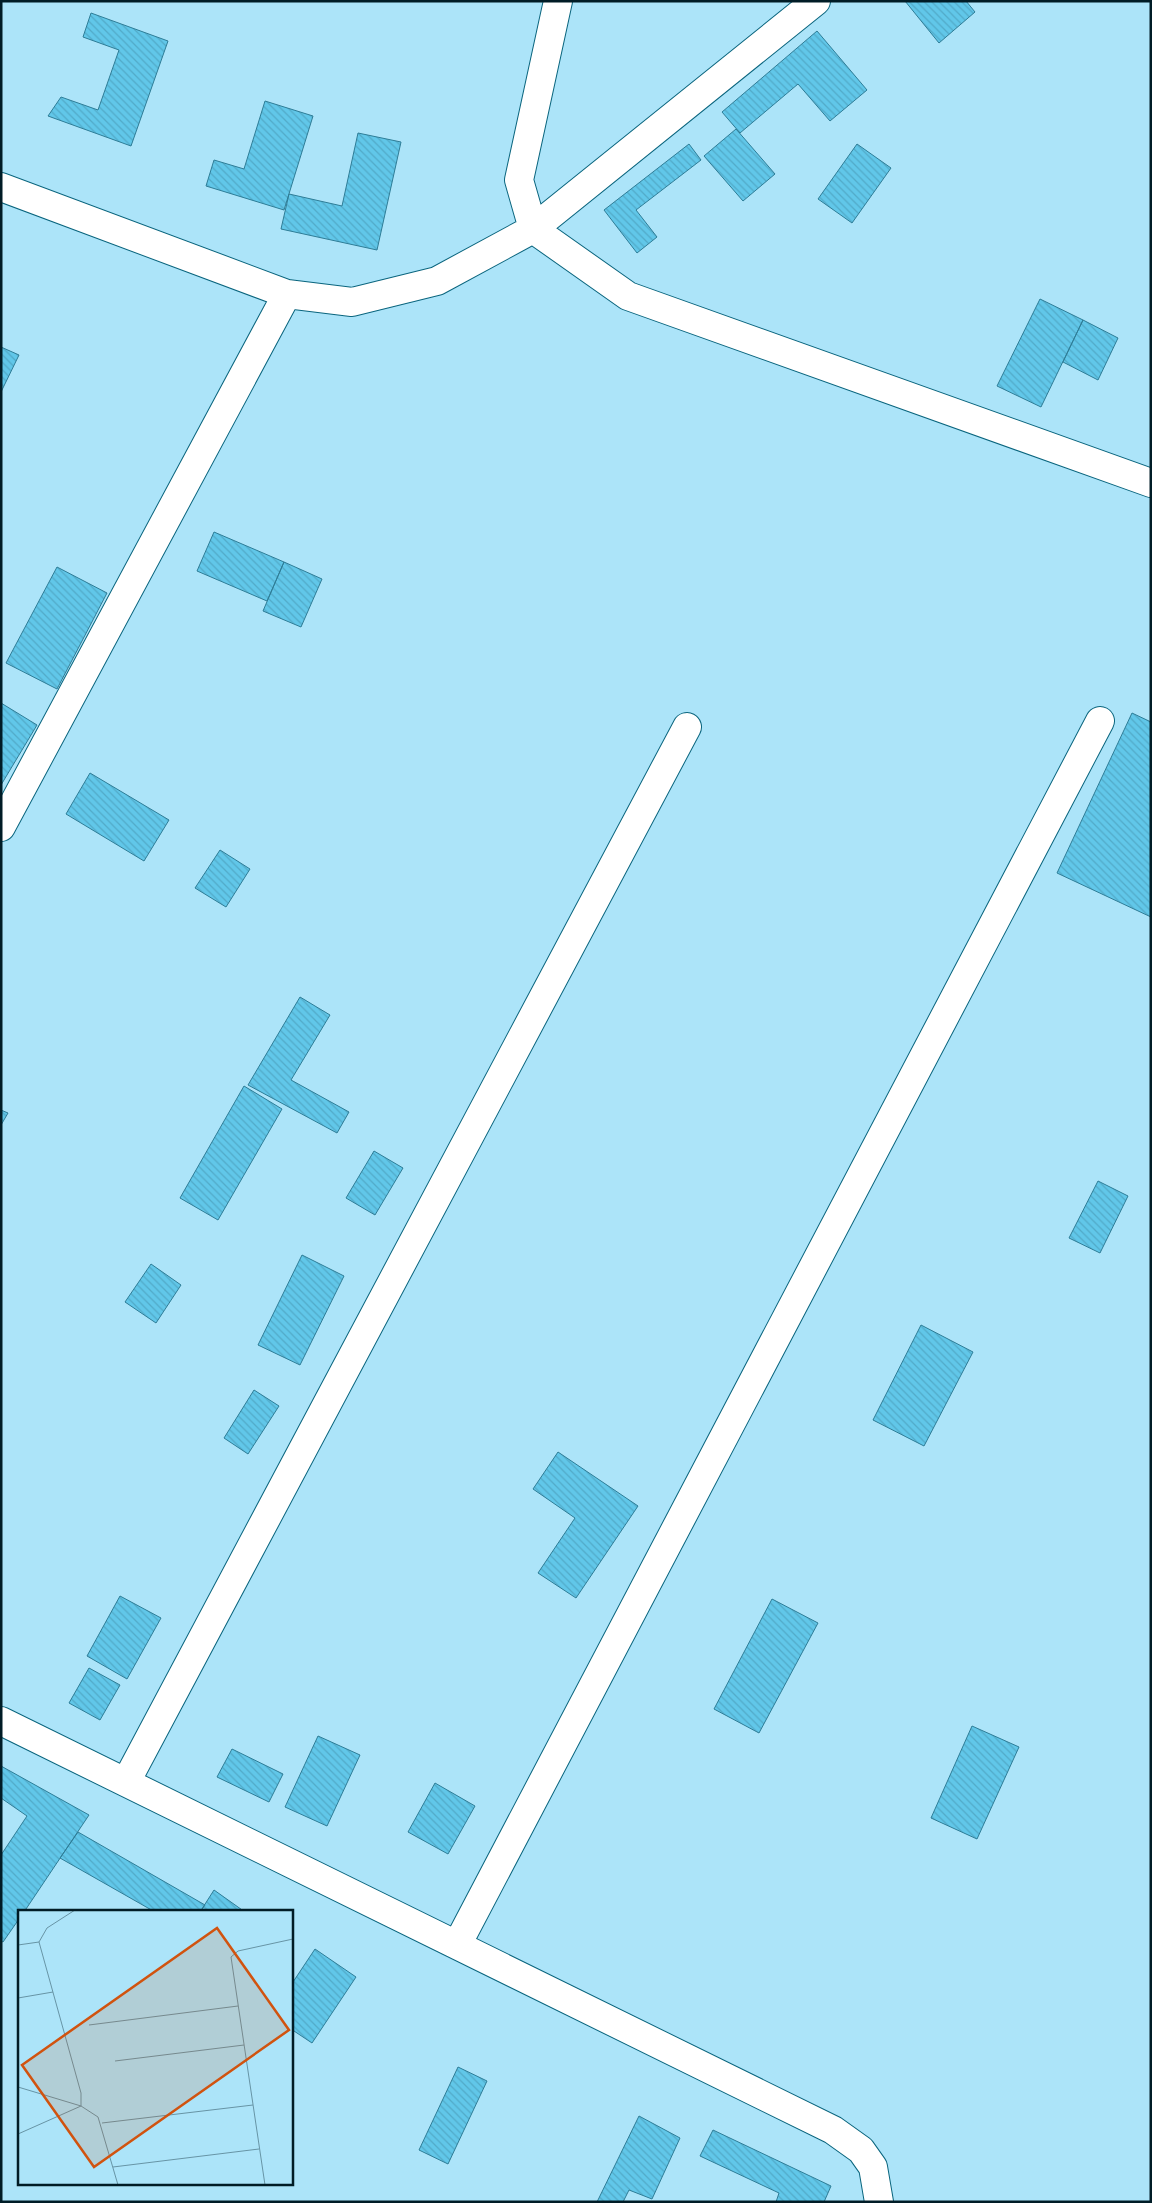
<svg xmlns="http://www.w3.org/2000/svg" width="1152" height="2203" font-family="'DejaVu Sans',sans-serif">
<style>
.building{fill:url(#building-back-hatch);stroke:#2e7d97}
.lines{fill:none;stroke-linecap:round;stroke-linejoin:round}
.street-casing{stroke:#0a657e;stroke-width:30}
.street{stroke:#fff;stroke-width:28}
.inset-road{fill:none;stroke:#6794a5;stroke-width:1}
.view{fill:#d1530f;fill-opacity:0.15;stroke:#d1530f;stroke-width:2.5}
.inset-edge{fill:none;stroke:#001c26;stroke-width:2.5}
</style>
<defs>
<pattern id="building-back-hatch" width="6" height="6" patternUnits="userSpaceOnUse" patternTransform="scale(1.25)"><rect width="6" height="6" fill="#61c7e9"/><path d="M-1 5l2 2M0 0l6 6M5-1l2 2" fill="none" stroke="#52aac8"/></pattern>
</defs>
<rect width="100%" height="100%" fill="#ace4f9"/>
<path class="building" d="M905,1H966L975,12L939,43Z
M91,13L168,41L131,146L48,116L61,97L98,110L119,50L83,37Z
M817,31L867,90L830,121L798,84L740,133L722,112Z
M265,101L313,116L284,210L206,186L214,160L244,169Z
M736,129L775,174L743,201L704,156Z
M358,133L401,142L377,250L281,229L289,194L342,206Z
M689,144L701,160L636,210L657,237L637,253L604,210Z
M857,144L891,168L852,223L818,199Z
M1040,299L1083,320L1041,407L997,386Z
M1083,320L1118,338L1098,380L1063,362Z
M1,347L19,355L1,392Z
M214,532L284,562L267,601L197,571Z
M284,562L322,579L301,627L263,611Z
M57,567L107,593L57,689L6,663Z
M1,703L37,725L1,785Z
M1132,713L1151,722V917L1057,873Z
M90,773L169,820L144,861L66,814Z
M220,850L250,869L226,907L195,888Z
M300,997L330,1015L291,1080L349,1112L337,1133L248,1085Z
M244,1086L282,1109L218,1220L180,1198Z
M1,1110L8,1113L1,1125Z
M374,1151L403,1168L375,1215L346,1198Z
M1098,1181L1128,1196L1100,1253L1069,1238Z
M302,1255L344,1276L300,1365L258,1345Z
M151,1264L181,1285L156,1323L125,1302Z
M921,1325L973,1352L924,1446L873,1420Z
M254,1390L279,1406L248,1454L224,1438Z
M558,1452L638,1506L576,1598L538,1573L575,1518L533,1489Z
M120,1596L161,1618L127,1679L87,1656Z
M772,1599L818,1623L759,1733L714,1709Z
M89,1668L120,1685L100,1720L69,1703Z
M972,1726L1019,1747L977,1839L931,1818Z
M318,1736L360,1755L327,1826L285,1807Z
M232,1749L283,1774L269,1802L217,1777Z
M1,1766L89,1815L24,1912H19V1919L3,1942L1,1941V1855L27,1816L1,1798Z
M435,1783L475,1806L448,1854L408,1832Z
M78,1832L205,1905L200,1912H155L60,1858Z
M214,1890L245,1912H200Z
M315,1949L356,1977L312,2043L291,2029V1985Z
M458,2067L487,2081L448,2164L419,2150Z
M639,2116L680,2138L652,2199L629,2190L623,2202H597Z
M713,2130L831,2186L824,2202H776L779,2193L700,2156Z"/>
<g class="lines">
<g class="street-casing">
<path id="street" d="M558,1L519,180L533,229L628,296L1151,483
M1,187L287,294L352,302L437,281L533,229L816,1
M1,827L287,294
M1,1721L833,2130L861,2150L873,2167L879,2202
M126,1782L687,727
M457,1945L1100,721"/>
</g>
<use href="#street" class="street"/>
</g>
<g transform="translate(18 1910)">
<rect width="275" height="275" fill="#ace4f9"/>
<path class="inset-road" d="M0,35L21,32M0,88L35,82M71,115L220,96M97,151L226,135M0,177L63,196L80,207L100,275M84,213L235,195M0,224L63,196V183L21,32L29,18L57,0M95,257L241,239M247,275L213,47L220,41L275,29"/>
<path class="view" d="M199,18L271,120L76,257L4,155Z"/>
<rect width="275" height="275" class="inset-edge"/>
</g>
<rect width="1152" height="2203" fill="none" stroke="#001c26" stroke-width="5"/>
</svg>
